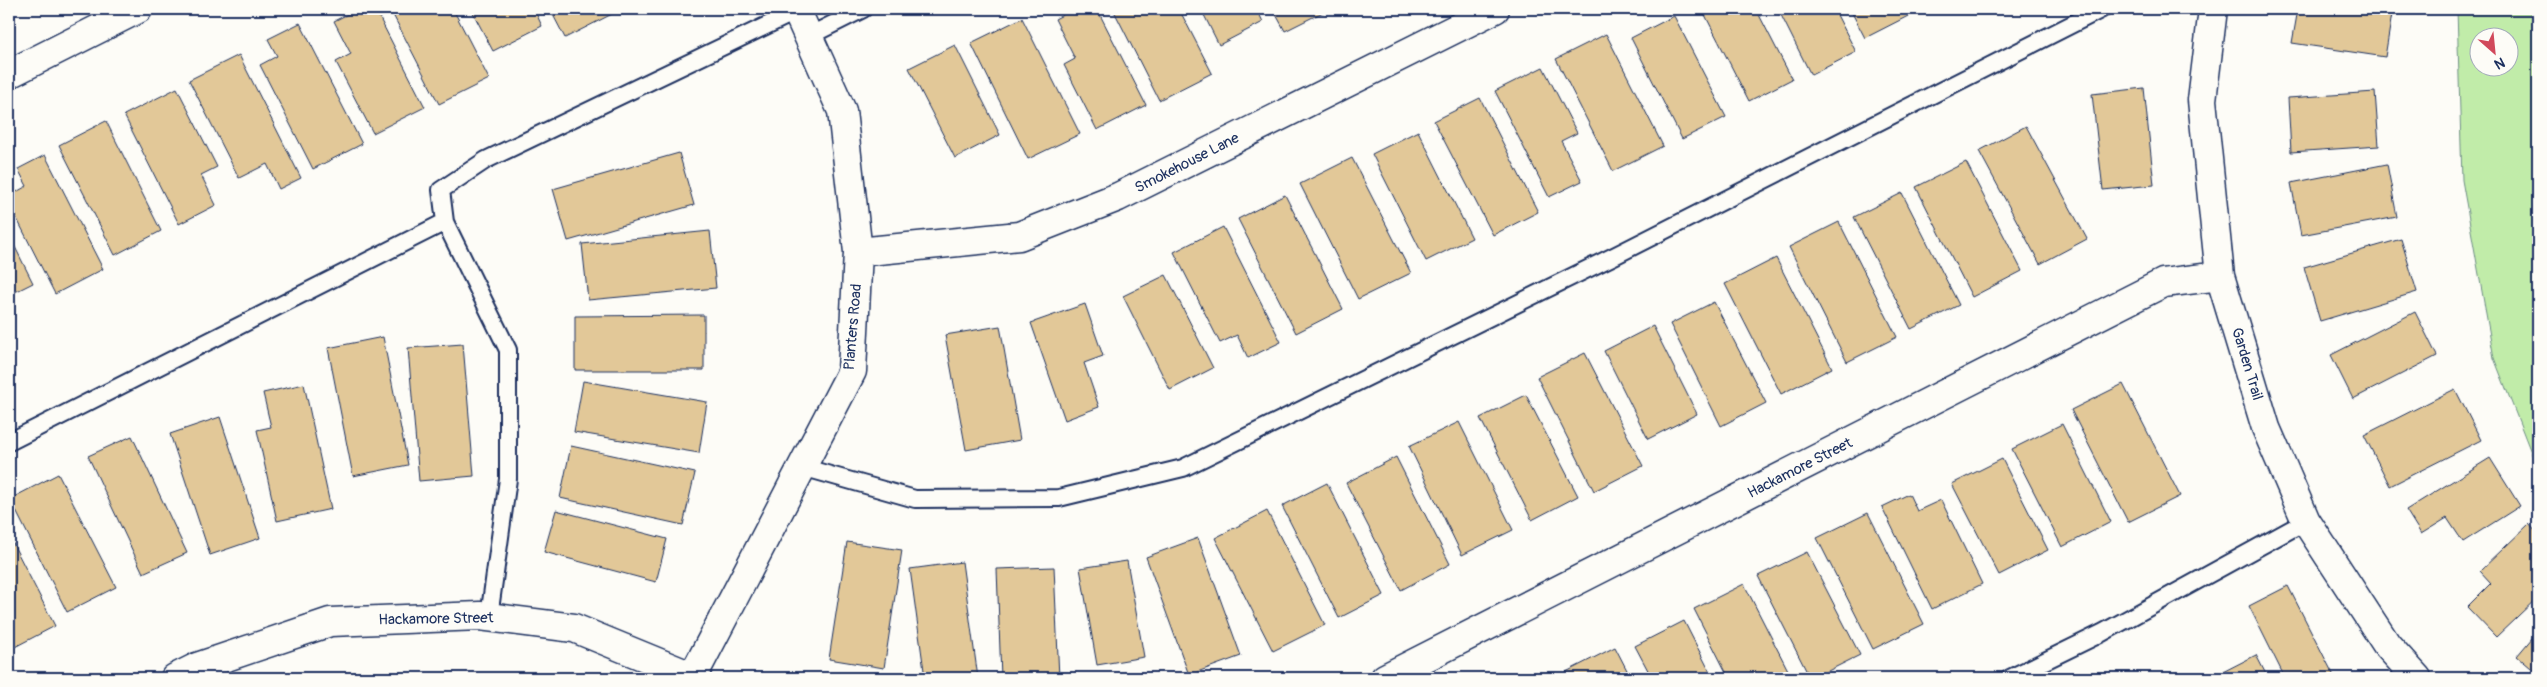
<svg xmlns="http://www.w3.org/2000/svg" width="2547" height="687" font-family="Pangolin,sans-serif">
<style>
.green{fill:#c1eca9;stroke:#6e8e84;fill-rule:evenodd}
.building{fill:#e2c898;stroke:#1b2f5e}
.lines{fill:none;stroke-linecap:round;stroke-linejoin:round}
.lane-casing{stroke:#1b2f5e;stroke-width:20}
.street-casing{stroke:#1b2f5e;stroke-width:31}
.lane{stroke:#fdfcf7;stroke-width:16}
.street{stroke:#fdfcf7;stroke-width:28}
.labels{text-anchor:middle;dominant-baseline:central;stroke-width:4;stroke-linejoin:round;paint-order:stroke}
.street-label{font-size:15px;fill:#1b2f5e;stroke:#fdfcf7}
</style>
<rect width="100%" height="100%" fill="#fdfcf7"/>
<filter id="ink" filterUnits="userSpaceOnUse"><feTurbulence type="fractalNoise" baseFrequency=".02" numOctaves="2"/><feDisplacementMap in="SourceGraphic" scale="10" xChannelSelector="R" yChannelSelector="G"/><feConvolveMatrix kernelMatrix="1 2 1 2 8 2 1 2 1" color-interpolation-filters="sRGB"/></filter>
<g filter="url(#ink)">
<path class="green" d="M2457,9H2538V470L2494,358L2462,180ZM2480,38H2510V68H2480Z"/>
<path class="building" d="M358,9H375L425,107L373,133L336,62L351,54L334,21Z
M390,9H453L489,79L439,104Z
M471,9H534L542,26L493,51Z
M550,9H611L614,13L565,38Z
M1074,9H1097L1146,105L1097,130L1064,65L1075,59L1055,19Z
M1113,9H1156L1157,11L1161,9H1179L1212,73L1159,100Z
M1201,9H1257L1263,22L1219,45Z
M1273,9H1329L1285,31Z
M1702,9H1756L1792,79L1749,101Z
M1778,9H1834L1856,52L1811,75Z
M1850,9H1912L1914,13L1865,38Z
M2298,9H2357L2392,14L2385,57L2292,43Z
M1674,16L1726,117L1682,139L1631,38Z
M1022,18L1080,134L1028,159L971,43Z
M300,23L362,144L313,169L260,65L277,56L268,39Z
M1606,34L1663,146L1613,171L1556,59Z
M955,45L1000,135L955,158L909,68Z
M239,55L301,178L279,189L267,164L239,178L189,80Z
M1543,67L1577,133L1561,141L1582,181L1549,197L1495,91Z
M177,88L217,167L201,175L216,205L179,224L124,115Z
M2144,88L2154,185L2103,190L2092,94Z
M2375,92L2379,146L2291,152L2288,98Z
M1480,98L1538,212L1493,235L1434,121Z
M106,121L161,231L115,255L59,145Z
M2026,126L2087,239L2040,264L1979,151Z
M1418,131L1472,238L1426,261L1372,154Z
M679,153L694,205L568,241L553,189Z
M45,155L103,269L55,294L9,203V196L27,186L18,169Z
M1352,158L1411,273L1358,299L1300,184Z
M1966,162L2022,271L1972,297L1916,187Z
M2387,164L2397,217L2301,235L2291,183Z
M1902,193L1959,305L1911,329L1854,217Z
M1285,195L1343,309L1296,333L1238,219Z
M1839,222L1897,337L1847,362L1789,247Z
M1223,227L1281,342L1248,358L1237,335L1220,343L1174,252Z
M710,231L716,288L588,300L582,244Z
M9,235L33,283L9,295Z
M2401,239L2417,292L2320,321L2304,267Z
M1776,258L1832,368L1781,394L1725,284Z
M1166,275L1213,368L1170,390L1123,296Z
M1714,302L1766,403L1721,426L1670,324Z
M1085,304L1103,356L1084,363L1099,407L1065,420L1031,323Z
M2415,312L2437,356L2353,399L2331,355Z
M704,315V370H575V316Z
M1000,326L1020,440L966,450L945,335Z
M1653,326L1697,414L1648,439L1604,351Z
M383,337L408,465L353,476L328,348Z
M463,344L474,476L419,481L408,348Z
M1585,353L1643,466L1594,491L1537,377Z
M583,381L707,402L699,453L574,432Z
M304,384L331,509L277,521L257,430L271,427L263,393Z
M2123,384L2180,496L2128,522L2071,410Z
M2455,389L2481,440L2390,486L2364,435Z
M1526,395L1578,496L1532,520L1480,418Z
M220,417L260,538L210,555L170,434Z
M1459,422L1513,530L1462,555L1409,446Z
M2062,424L2111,522L2062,547L2012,449Z
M132,436L187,553L143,573L88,456Z
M571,446L695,473L683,525L560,498Z
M1396,457L1450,564L1401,590L1346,483Z
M2490,458L2520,506L2463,542L2447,518L2421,534L2406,510Z
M2002,459L2048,550L1999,575L1952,484Z
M58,474L116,587L67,612L10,499Z
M1327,483L1384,595L1339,618L1282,506Z
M1909,494L1917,511L1941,500L1982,584L1932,609L1882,507Z
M556,510L667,539L656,582L544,552Z
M1267,511L1325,625L1273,651L1215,538Z
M1868,513L1924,624L1873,649L1817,538Z
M2529,524L2538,534V597L2496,637L2467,607L2491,583L2480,571Z
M9,536L55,626L9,650Z
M1198,538L1241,656L1189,675L1146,557Z
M847,542L902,550L884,668L829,659Z
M1807,552L1860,655L1814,678H1810L1758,576Z
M1127,561L1144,657L1097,665L1080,568Z
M962,562L978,678H925L910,569Z
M1054,567L1059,678H1001L997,569Z
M1744,584L1792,678H1729L1694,609Z
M2288,586L2335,678H2285L2249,606Z
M1684,621L1713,678H1652L1635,646Z
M2538,631V674L2517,656Z
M1615,647L1631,678H1569L1566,672Z
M2256,655L2268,678H2211Z"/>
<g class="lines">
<g class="lane-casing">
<path id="lane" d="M809,36L863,9
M9,442L445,222
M802,467L915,499L1059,498L1183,468L1616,255L2102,9
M489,617L508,479V350L445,222L441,190L486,160L797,11
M2010,678L2102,633L2306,521"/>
</g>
<g class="street-casing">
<path id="street" d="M2213,9L2202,100L2220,276L2266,428L2306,521L2387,645L2417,678
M9,74L138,9
M858,252L1019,236L1118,197L1495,9
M175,678L197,667L330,622L480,616L574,628L696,678
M692,678L852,371L858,252L842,111L796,9
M1385,678L2163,283L2220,276"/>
</g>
<use href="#lane" class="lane"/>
<use href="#street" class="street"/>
</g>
</g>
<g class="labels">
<g class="street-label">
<text transform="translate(1187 163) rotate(-27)">Smokehouse Lane</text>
<text transform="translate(853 327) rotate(-85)">Planters Road</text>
<text transform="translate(2247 364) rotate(73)">Garden Trail</text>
<text transform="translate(1800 468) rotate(-27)">Hackamore Street</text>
<text transform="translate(436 619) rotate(-1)">Hackamore Street</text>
</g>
</g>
<rect width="2547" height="687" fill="none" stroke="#fdfcf7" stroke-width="30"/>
<rect x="15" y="15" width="2517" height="657" fill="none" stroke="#1b2f5e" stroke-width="2" filter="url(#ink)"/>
<g transform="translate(2494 52) rotate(153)"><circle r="24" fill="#fdfcf7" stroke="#a3aaba"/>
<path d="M0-4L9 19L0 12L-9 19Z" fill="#d1495b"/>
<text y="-8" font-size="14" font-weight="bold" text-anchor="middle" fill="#1b2f5e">N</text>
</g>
</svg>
